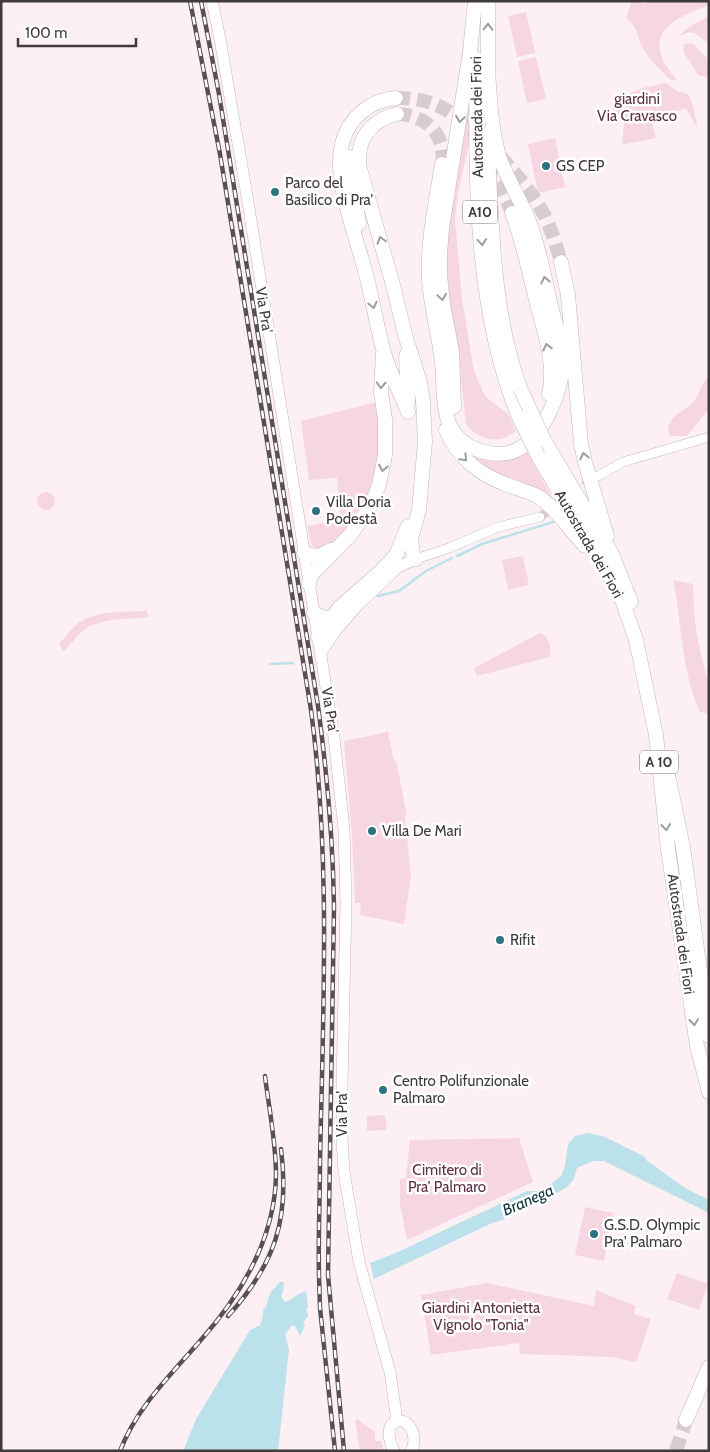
<svg xmlns="http://www.w3.org/2000/svg" width="710" height="1452" font-family="Cabin,sans-serif">
<style>
.green{fill:#f7d6e3}
.water{fill:#bbe1ea}
.lines{fill:none;stroke-linecap:round;stroke-linejoin:round}
.stream{stroke:#bbe1ea;stroke-width:2.5}
.minor-tunnel{stroke:#d7ccd0;stroke-width:9;stroke-dasharray:9 4.5;stroke-linecap:butt}
.highway-tunnel{stroke:#d7ccd0;stroke-width:14;stroke-dasharray:14 7;stroke-linecap:butt}
.minor-casing{stroke:#c3b7bb;stroke-width:10}
.major-casing{stroke:#c3b7bb;stroke-width:12}
.highway-casing{stroke:#c3b7bb;stroke-width:15}
.minor{stroke:#fff;stroke-width:9}
.major{stroke:#fff;stroke-width:11}
.highway{stroke:#fff;stroke-width:14}
.rail-casing{stroke:#585154;stroke-width:4.5}
.rail{stroke:#fff;stroke-width:2.5;stroke-dasharray:8;stroke-linecap:butt}
.highway-bridge-casing{stroke:#c3b7bb;stroke-width:15;stroke-linecap:butt}
.highway-bridge{stroke:#fff;stroke-width:14}
.oneway{stroke:#9f9c9e}
.poi-dot{fill:#2e7282;stroke:#fff;stroke-width:2}
.labels{text-anchor:middle;dominant-baseline:central;stroke-width:5;stroke-linejoin:round;paint-order:stroke}
.shield{fill:#fff;stroke:#797576;stroke-width:1}
.shield-label{font-size:14px;font-weight:bold;fill:#3f3a3c}
.park-label{font-size:15px;fill:#5d3044;stroke:#fff}
.street-label{font-size:15px;fill:#3f3a3c;stroke:#fff}
.poi-label{font-size:15px;fill:#3f3a3c;stroke:#fff;text-anchor:start}
.water-label{font-size:16px;font-style:italic;fill:#10343c;stroke:#fff}
</style>
<rect width="100%" height="100%" fill="#fdf0f5"/>
<path class="green" d="M631,1H638L644,4L651,1H709V5C668,20 640,37 676,79L675,80H671C660,70 650,61 643,48C635,34 640,30 626,18L629,10Z
M526,12L535,53L517,57L508,16Z
M709,16V44C695,34 695,28 677,37L692,25Z
M688,43L693,44L709,60V78L698,75L683,51L684,45Z
M536,57L546,99L527,103L518,61Z
M666,83L677,91L688,94L693,106L698,129L686,108L682,110L651,117L656,138L622,145L624,124L622,118L617,119L612,97L629,94L643,88Z
M468,102H470L469,144L458,193L455,220L462,298L474,371L485,396L508,414L516,431C498,445 480,441 466,424L457,342L446,283V247Z
M555,138L565,187L538,193L528,144Z
M709,377V409L687,436H670C662,417 687,411 695,400C702,391 698,387 709,377Z
M377,402C378,417 381,434 380,449C377,491 356,526 322,551L312,546L307,526L341,520L337,478L309,480L301,421Z
M526,450L555,502C545,496 535,488 524,484C505,475 483,470 468,454C490,464 506,462 526,450Z
M37 501a9 9 0 1 1 18 0a9 9 0 1 1-18 0Z
M523,556L529,585L508,590L502,560Z
M673,580L693,584L694,612L697,636L709,687V719L706,713L700,712C681,670 682,624 673,580Z
M146,609L148,616L144,618C124,619 99,618 83,631C76,637 70,645 63,652L59,644C67,635 74,624 85,619C100,611 127,612 144,611Z
M540,633C550,635 551,649 550,657L477,676L474,668Z
M388,732L394,761L396,760L407,815L405,816L411,877L404,924L360,915L361,903H355L352,836L344,741Z
M385,1115L387,1130L367,1131V1116Z
M519,1138L533,1182L407,1240L400,1204V1179L406,1178L410,1140Z
M585,1207L613,1213L604,1261L575,1255Z
M677,1273L708,1284L699,1310L667,1299Z
M487,1283L594,1306L596,1290L636,1306L634,1314L651,1319L637,1360L636,1362L612,1357L520,1354L519,1343L431,1355L421,1295Z
M358,1419L362,1423L375,1432V1441H381L384,1451H360L355,1420Z"/>
<path class="water" d="M589,1133L605,1137L645,1157L646,1160L685,1188L709,1200V1213L604,1161H593L577,1168L574,1179L566,1188L503,1220L492,1223L374,1279L370,1263L398,1252L527,1191H538L547,1187L561,1176L565,1166L568,1144L575,1136Z
M280,1282H284L283,1292L281,1296L285,1302C293,1299 298,1293 306,1291L308,1307L306,1308L308,1316L303,1323L305,1326L300,1336L295,1326L292,1325L285,1335L289,1349L278,1451H183L196,1419L250,1330L260,1325L263,1316V1309L266,1307L270,1293Z"/>
<g class="lines">
<path class="stream" d="M457,556L482,544L553,522
M378,596L399,591L426,571L452,558
M270,664L293,663"/>
<path class="minor-tunnel" d="M540,517L595,478"/>
<path class="highway-tunnel" d="M396,98C437,98 453,112 483,139
M397,114C425,114 447,135 442,164
M500,156C515,173 530,190 542,211C551,227 556,245 561,262
M487,164L501,188L512,213
M676,1451L686,1420"/>
<g class="minor-casing">
<path id="minor" d="M598,476L623,462L709,437
M416,559L449,548L498,527L540,517"/>
</g>
<g class="major-casing">
<path id="major" d="M212,1L220,39L246,190L334,737L344,829L346,902L342,1086V1140L344,1172L359,1262L390,1372L397,1421
M321,652L337,629L358,605L398,567L416,559
M394,1451C390,1443 387,1433 391,1425C407,1411 420,1437 411,1451"/>
</g>
<g class="highway-casing">
<path id="highway" d="M477,59C475,175 474,309 519,417
M488,78V1
M396,98C370,100 348,118 342,144C333,180 356,235 365,271C372,296 376,323 383,349C388,370 400,392 408,412
M397,114C370,120 355,141 360,169L393,285L406,338L420,382L423,401L425,442L419,510L411,539L413,554L416,559
M487,134C492,218 491,308 520,388
M349,157L359,224
M442,164C436,202 427,241 429,280C431,308 439,335 442,362C444,382 442,407 450,426C456,437 466,446 478,450C492,455 509,456 522,447C543,433 561,394 562,369C564,347 555,323 550,302C544,275 539,247 529,221C520,199 507,179 499,156C491,128 490,99 488,70
M512,213C522,238 527,265 534,291C541,324 557,361 549,394
M561,262L568,295L581,444L585,462L607,536
M406,356L408,402
M454,407L452,351L443,304L440,275V254L442,228L470,52L475,1
M446,430C457,457 481,476 508,485C517,489 528,491 537,496C556,508 570,530 585,546
M544,440L612,554L631,602
M538,456L607,572L622,600L636,640L656,735L668,849L697,1046L709,1092
M304,553L317,557L331,550
M309,584L310,577L314,572L352,533L371,505L379,485L385,455V419L381,393L383,354
M314,613C321,617 325,619 332,617
M318,637L339,608L380,572L396,555L408,526
M668,775L683,847L709,1036
M686,1420L709,1367"/>
</g>
<use href="#minor" class="minor"/>
<use href="#major" class="major"/>
<use href="#highway" class="highway"/>
<g class="rail-casing">
<path id="rail" d="M190,1L220,154L311,710C331,860 323,1011 320,1162C320,1200 318,1238 319,1276L320,1308L335,1451
M201,1L219,94L318,706C327,773 333,839 334,907L328,1275L344,1451
M228,1316C275,1264 290,1219 281,1149
M120,1451C137,1407 170,1376 200,1341C241,1295 275,1238 276,1175C276,1142 269,1109 265,1076"/>
</g>
<use href="#rail" class="rail"/>
<g class="highway-bridge-casing">
<path id="highway-bridge" d="M520,388L544,440
M519,417L538,456"/>
</g>
<use href="#highway-bridge" class="highway-bridge"/>
</g>
<defs><path id="oneway-chevron" d="M-2-3.5L2.5 0L-2 3.5" fill="none" stroke-width="1.6" stroke-linecap="round" stroke-linejoin="round" transform="scale(1.25)"/></defs>
<g class="oneway">
<use href="#oneway-chevron" transform="translate(488 27) rotate(-89)"/>
<use href="#oneway-chevron" transform="translate(460 119) rotate(99)"/>
<use href="#oneway-chevron" transform="translate(381 240) rotate(-106)"/>
<use href="#oneway-chevron" transform="translate(482 242) rotate(85)"/>
<use href="#oneway-chevron" transform="translate(545 280) rotate(-103)"/>
<use href="#oneway-chevron" transform="translate(442 297) rotate(82)"/>
<use href="#oneway-chevron" transform="translate(373 305) rotate(77)"/>
<use href="#oneway-chevron" transform="translate(547 347) rotate(-104)"/>
<use href="#oneway-chevron" transform="translate(381 385) rotate(93)"/>
<use href="#oneway-chevron" transform="translate(584 456) rotate(-102)"/>
<use href="#oneway-chevron" transform="translate(464 458) rotate(45)"/>
<use href="#oneway-chevron" transform="translate(383 468) rotate(101)"/>
<use href="#oneway-chevron" transform="translate(666 827) rotate(84)"/>
<use href="#oneway-chevron" transform="translate(694 1022) rotate(83)"/>
</g>
<g class="poi-dot">
<circle cx="546" cy="166" r="5"/>
<circle cx="275" cy="192" r="5"/>
<circle cx="316" cy="511" r="5"/>
<circle cx="372" cy="831" r="5"/>
<circle cx="500" cy="940" r="5"/>
<circle cx="383" cy="1090" r="5"/>
<circle cx="594" cy="1234" r="5"/>
</g>
<g class="labels">
<g class="shield">
<rect x="462.5" y="200.5" width="35" height="23" rx="4"/>
<rect x="640" y="750.5" width="38" height="23" rx="4"/>
</g>
<g class="shield-label">
<text x="480" y="212">A10</text>
<text x="659" y="762">A 10</text>
</g>
<g class="park-label">
<text x="637" y="99">giardini<tspan x="637" dy="17">Via Cravasco</tspan></text>
<text x="447" y="1170">Cimitero di<tspan x="447" dy="17">Pra' Palmaro</tspan></text>
<text x="481" y="1308">Giardini Antonietta<tspan x="481" dy="17">Vignolo "Tonia"</tspan></text>
</g>
<g class="street-label">
<text transform="translate(477 117) rotate(-91)">Autostrada dei Fiori</text>
<text transform="translate(264 310) rotate(81)">Via Pra'</text>
<text transform="translate(589 544) rotate(60)">Autostrada dei Fiori</text>
<text transform="translate(330 710) rotate(81)">Via Pra'</text>
<text transform="translate(681 934) rotate(82)">Autostrada dei Fiori</text>
<text transform="translate(342 1114) rotate(-90)">Via Pra'</text>
</g>
<g class="poi-label">
<text x="556" y="166">GS CEP</text>
<text x="285" y="183">Parco del<tspan x="285" dy="17">Basilico di Pra'</tspan></text>
<text x="326" y="502">Villa Doria<tspan x="326" dy="17">Podestà</tspan></text>
<text x="382" y="831">Villa De Mari</text>
<text x="510" y="940">Rifit</text>
<text x="393" y="1081">Centro Polifunzionale<tspan x="393" dy="17">Palmaro</tspan></text>
<text x="604" y="1225">G.S.D. Olympic<tspan x="604" dy="17">Pra' Palmaro</tspan></text>
</g>
<g class="water-label">
<text transform="translate(528 1200) rotate(-24)">Branega</text>
</g>
</g>
<rect width="710" height="1452" fill="none" stroke="#3f3a3c" stroke-width="5"/>
<path d="M18 38v8h118v-8" fill="none" stroke="#3f3a3c" stroke-width="2.5"/>
<text x="25" y="38" font-size="15" fill="#3f3a3c" stroke="#ffffff" stroke-width="4" paint-order="stroke">100 m</text>
</svg>
